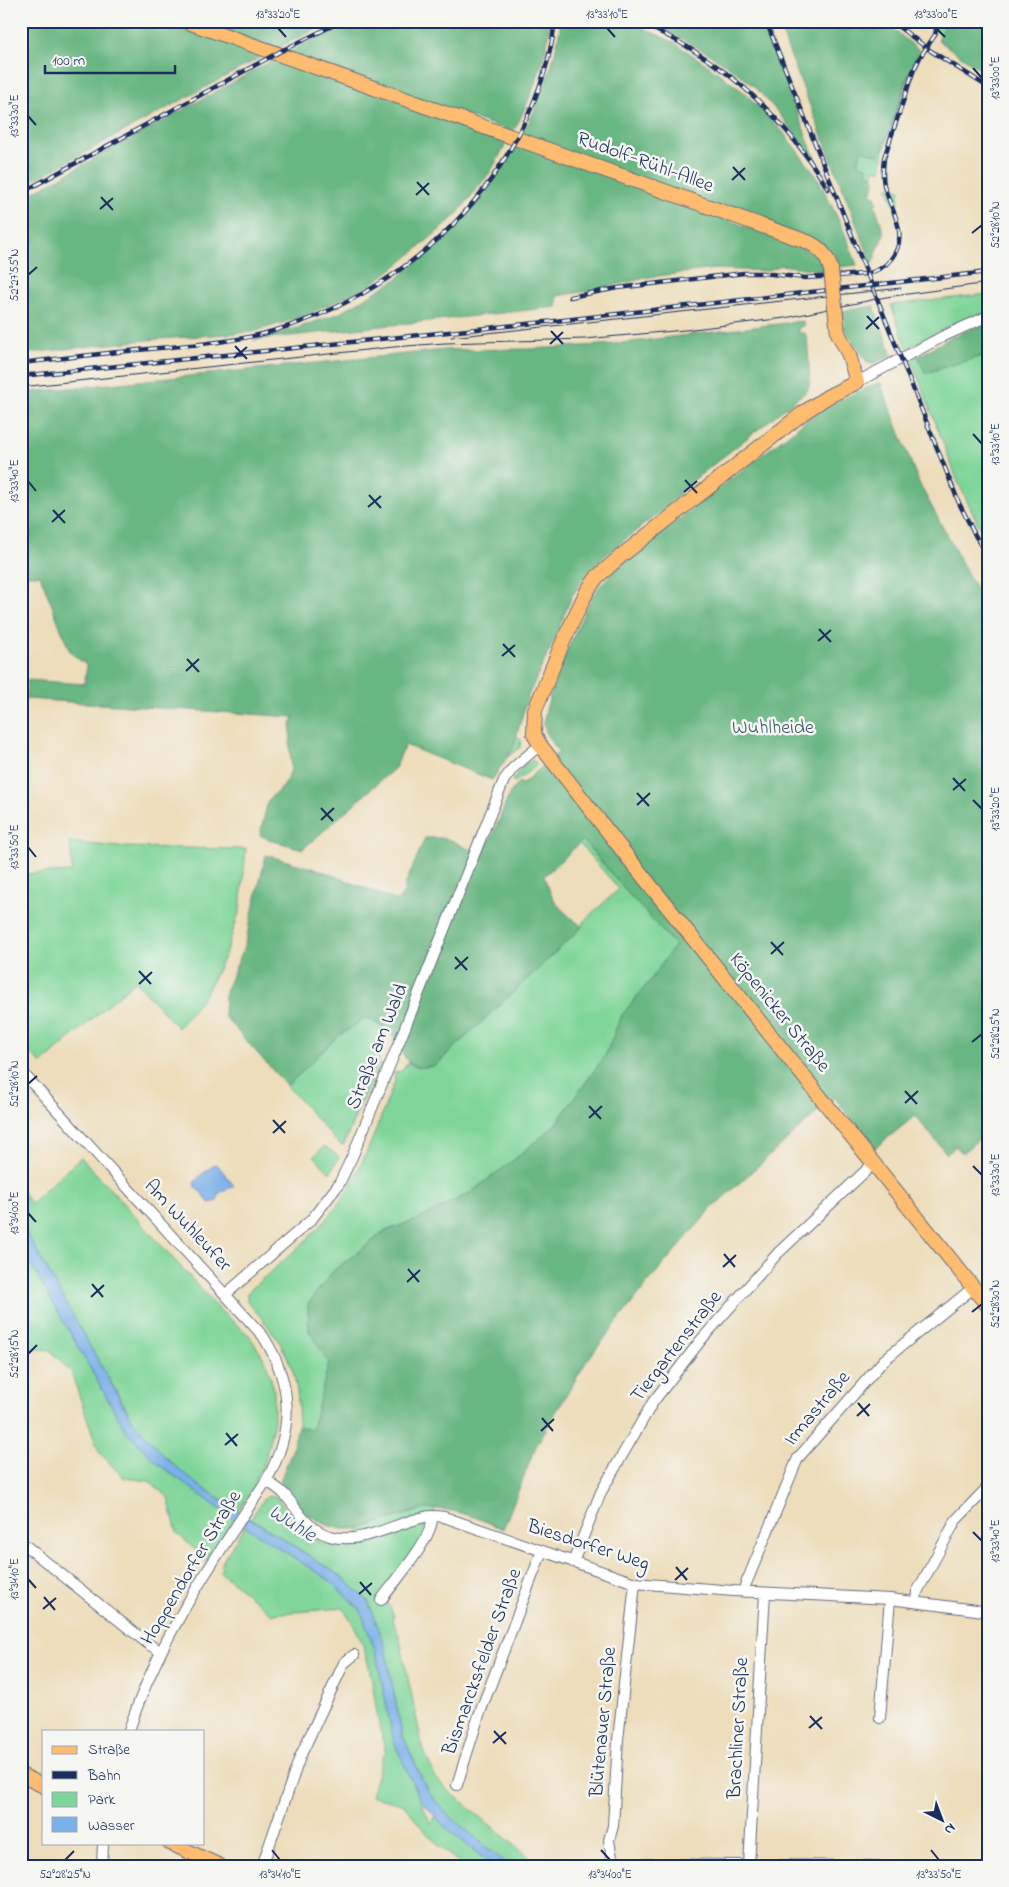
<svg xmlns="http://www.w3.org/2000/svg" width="1009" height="1887" font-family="'Indie Flower',sans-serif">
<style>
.green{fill:#7fd599;stroke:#4d827c}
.forest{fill:#67b681;stroke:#417270}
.water{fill:#7cb0e9;stroke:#4c70a4}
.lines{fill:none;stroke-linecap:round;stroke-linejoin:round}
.minor-casing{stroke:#646c7f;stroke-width:12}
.major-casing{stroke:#646c7f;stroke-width:16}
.minor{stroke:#fff;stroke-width:10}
.major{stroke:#fdbc70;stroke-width:14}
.tram{stroke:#1b2f5e;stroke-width:1}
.rail-casing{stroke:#1b2f5e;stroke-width:4.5}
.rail{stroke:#f6f6f2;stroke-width:2.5;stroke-dasharray:8;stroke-linecap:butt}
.major-bridge-casing{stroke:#646c7f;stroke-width:16;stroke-linecap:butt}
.major-bridge{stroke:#fdbc70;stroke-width:14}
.ticks{fill:none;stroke:#1b2f5e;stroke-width:2}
.labels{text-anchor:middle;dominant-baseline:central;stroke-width:5;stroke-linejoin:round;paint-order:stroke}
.street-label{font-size:20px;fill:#1b2f5e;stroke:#f6f6f2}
.park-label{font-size:20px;fill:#34586d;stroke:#f6f6f2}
.water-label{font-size:21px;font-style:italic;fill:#385688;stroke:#f6f6f2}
.neatline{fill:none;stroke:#1b2f5e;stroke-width:2}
.ticks-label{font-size:12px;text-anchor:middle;fill:#1b2f5e}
</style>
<rect width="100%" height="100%" fill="#f6f6f2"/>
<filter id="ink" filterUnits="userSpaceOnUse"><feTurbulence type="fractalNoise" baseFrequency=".02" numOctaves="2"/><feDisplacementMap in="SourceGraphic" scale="10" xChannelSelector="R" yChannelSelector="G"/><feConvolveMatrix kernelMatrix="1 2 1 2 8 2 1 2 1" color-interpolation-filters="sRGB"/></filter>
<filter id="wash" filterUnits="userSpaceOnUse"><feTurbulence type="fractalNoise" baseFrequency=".0096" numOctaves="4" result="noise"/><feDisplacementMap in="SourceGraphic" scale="20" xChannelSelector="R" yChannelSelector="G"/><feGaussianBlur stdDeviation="1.12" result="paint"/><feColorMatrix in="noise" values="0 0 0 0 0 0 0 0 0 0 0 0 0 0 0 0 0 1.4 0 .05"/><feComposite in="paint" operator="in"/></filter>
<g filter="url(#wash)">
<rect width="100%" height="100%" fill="#edddbb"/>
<path class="green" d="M921,21H979L943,37Z
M912,68L884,151L881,171L874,169L873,175L866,172L857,163L862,150L879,155Z
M891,186L900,190L897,212L887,187Z
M988,294V311L943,329L907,349L891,305Z
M988,354V537L979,526L958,482L911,359L918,356L926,373Z
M516,735L521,740L520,747L505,759L515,742Z
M533,760L537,765L515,782L512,780L524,765Z
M583,840L626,891L675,945L650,981L622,1015L605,1056L555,1125L515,1159L470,1193L421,1218L385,1231L333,1271L308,1304L309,1331L329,1362L312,1431L298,1426C301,1368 284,1343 247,1301V1293C274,1267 305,1245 328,1217C361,1179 376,1127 395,1081L394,1073L402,1071L408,1062C417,1070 426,1068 436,1065L580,929L586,919L619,889L579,843Z
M70,842L119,847L246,849L240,910L225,955L205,995L178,1028L135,981L41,1064L21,1044V874L72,872Z
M366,1018L390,1031L344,1144L342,1145L337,1142L287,1086L338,1036Z
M380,1063L383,1067L371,1098L367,1095Z
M325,1146L339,1157L330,1173L314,1156Z
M81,1157L222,1312L249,1335L266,1362L274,1389V1421L265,1461L257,1476L258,1482L239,1510L198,1485L170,1462L135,1424L73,1317L21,1223V1188L30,1204Z
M21,1247L126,1431L157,1463L234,1519L207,1561L177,1533L168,1497L149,1481L124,1478L99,1452L71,1372L50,1350L21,1348Z
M270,1495L277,1497C298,1528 319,1553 361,1546L358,1529L425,1509L436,1508L429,1529L387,1601L394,1616L392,1617L399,1635L423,1749L436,1778L449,1791L540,1866H509L445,1813L443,1825L493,1866H462C440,1847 421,1830 405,1805L371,1796L383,1755L386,1754C383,1741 379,1727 377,1713C371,1675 367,1638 342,1608L272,1614L220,1572L222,1567L220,1565L245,1526L329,1580L360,1609L376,1653L394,1742L431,1824L440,1807L427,1790L402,1734L384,1643L368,1601L342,1577L251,1518L264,1499Z"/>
<path class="forest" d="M21,21H173L267,54L21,187Z
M197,21H332L276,49Z
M354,21H551C546,59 531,99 513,132L287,53L313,39Z
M561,21L630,22L673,42L706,64L745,93L782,131L818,178L843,229L857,265L837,267L834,254L522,135C541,101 556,60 561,21Z
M647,21H762L816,161C793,132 772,101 743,77C714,54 680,38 647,21Z
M777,21H883L919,50L918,57L909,73L882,151L879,155L862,150L857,163L868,167L866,172L873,175L875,179L871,195L875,196L877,202L875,205L884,233L872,264Z
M940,21H988V75L938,40L944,27L939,24Z
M277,58L508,140L491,171L457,214L436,233L399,264L367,287L304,316L253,332L146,340L21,354V199Z
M518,143L739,224L806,250L818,257L825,271L781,265L767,271L715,269L650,277L594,290L557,296V307L253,340L298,328L340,313L397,279L456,227L485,193Z
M874,306L892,356L874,363H868L845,330L842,311Z
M803,321L804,326L799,327V333H805V336H807L810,380L808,390L695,479L661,511L608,553L587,573L572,596L550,649L528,696L513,748L492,780L405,745L395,768L303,849L270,840L260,835L268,800L284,786L291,770L290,748L291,725L294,717L26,699L27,680L84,684L87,666L70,652L40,575H21V393L445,350L531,349L615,344Z
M988,322V354L925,373L918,356L952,337Z
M880,382L919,483L972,582L988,600V1132L962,1153L956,1146L947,1154L915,1116L875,1148L834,1097L712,1208L650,1280L586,1362L536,1446L503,1529C475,1517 456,1508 425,1509C414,1512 402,1514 391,1518C352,1532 341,1536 304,1512C300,1509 285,1487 280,1481L292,1451L298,1426L312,1430L329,1362L309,1331L308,1304L333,1271L386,1231L421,1218L470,1193L515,1159L555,1125L605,1056L622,1015L650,981L675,945L626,891L583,840L544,876C553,903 559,909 582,926L580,929L436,1065C404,1075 406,1053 391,1033C386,1026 374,1022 366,1018L338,1036L287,1086L224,1016L225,992L244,948L266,855L322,871L398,901L405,891V885L425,838C434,838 444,837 453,841C468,848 464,851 483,849L493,835L510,793L519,782L522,784L559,752C552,743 545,735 544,722C543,705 583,610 594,594C603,581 614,571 626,561L808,419L842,399Z"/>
<path class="water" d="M217,1164L234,1186L219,1193L217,1201L209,1203C207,1200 205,1196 202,1193C200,1191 197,1190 196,1188C189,1180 209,1171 213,1165Z
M21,1223L122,1403L135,1424L170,1462L198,1485L342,1577L368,1601L384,1643L402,1734L427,1790L445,1812L509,1866H493L443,1825L420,1799L394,1742L376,1653L360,1609L329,1580L234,1519L157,1463L126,1431L21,1247Z"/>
</g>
<g filter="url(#ink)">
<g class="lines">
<g class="minor-casing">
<path id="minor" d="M857,382L944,336L988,316
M21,1071L263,1336C294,1385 294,1431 266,1481C214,1560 157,1640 129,1731
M226,1294L311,1220L339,1184L352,1157L398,1045L504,780L513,768L540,745
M266,1481C273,1485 280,1489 285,1495C296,1507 301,1520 315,1529C351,1553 389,1524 425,1517C431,1515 438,1516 444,1517L635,1583L734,1591L890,1599L976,1610L988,1613
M21,1542L151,1646L161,1651
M573,1562L601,1492L653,1402L701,1340L778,1253L873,1164
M635,1583L618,1740L613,1826L609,1840L612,1858L616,1862L623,1864L878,1866
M745,1592V1586L798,1458L884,1360L973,1288
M381,1600C394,1582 435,1536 432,1516
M916,1601L917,1592L956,1520L988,1487
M880,1718L890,1599
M457,1785L479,1715L542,1551
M749,1865L765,1593
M102,1866L103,1843
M262,1866L300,1757L344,1663L354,1655"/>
</g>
<g class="major-casing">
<path id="major" d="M185,21L808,242C822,249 827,256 831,270
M836,316L838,333L849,355L857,382L827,397L803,413L621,556L597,577L587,591L562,644L535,710L534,734L540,745L634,865L988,1306
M21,1775L44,1786
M170,1843L220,1866"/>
</g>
<use href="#minor" class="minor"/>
<use href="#major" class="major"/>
<path class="tram" d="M451,337L901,288
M21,387L394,347L445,343L585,339L685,330L785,318L886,297L988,283"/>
<g class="rail-casing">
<path id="rail" d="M635,21C717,54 783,113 828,189
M766,21L959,503L976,537L988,554
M891,21L931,51L988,87
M21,193L281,51L342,21
M570,297L618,288L744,273H763L805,278L865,274C875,272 885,267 891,259C911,234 890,210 884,185C882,176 883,167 884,158L913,72L920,57L935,35L938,21
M21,363C64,358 107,353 149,349C188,345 228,343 266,333C357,308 437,255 492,178C524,132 549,77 555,21
M21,376L546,322L988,272"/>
</g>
<use href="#rail" class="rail"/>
<g class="major-bridge-casing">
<path id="major-bridge" d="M831,270L836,316"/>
</g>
<use href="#major-bridge" class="major-bridge"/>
</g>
</g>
<path class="ticks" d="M278,28L286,37M607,28L615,37M936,28L945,37M973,68L982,78M28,116L36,125M733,167L745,180M732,180L745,168M417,182L429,195M416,195L429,183M101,197L113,210M100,209L113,198M972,233L982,225M28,275L37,267M867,316L879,329M866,329L879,317M551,331L563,344M550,344L563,332M235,346L247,359M234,358L247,347M973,434L982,444M685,480L697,493M28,481L36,491M684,492L697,481M369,495L381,508M368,507L381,496M53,510L65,523M52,522L65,510M819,629L831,642M818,641L831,630M503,644L515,657M502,656L515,645M187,659L199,672M186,671L199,659M953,778L965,791M953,790L966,779M637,793L649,806M973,800L982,809M637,805L650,793M321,808L333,821M321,820L334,808M28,847L36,857M771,942L783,955M771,954L784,942M455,957L467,970M455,969L468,957M139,971L151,984M139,984L152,972M972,1042L982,1034M28,1084L37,1076M905,1091L917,1104M905,1103L918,1091M589,1106L601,1119M589,1118L602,1106M273,1120L285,1133M273,1133L286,1121M973,1166L982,1175M28,1213L36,1222M724,1254L735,1267M723,1267L736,1255M408,1269L419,1282M407,1282L420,1270M92,1284L103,1297M91,1297L104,1285M972,1312L982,1304M28,1354L37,1345M858,1403L869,1416M857,1416L870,1404M542,1418L553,1431M541,1431L554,1419M226,1433L237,1446M225,1445L238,1434M973,1532L982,1541M676,1567L687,1580M28,1579L36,1588M675,1580L688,1568M360,1582L371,1595M359,1594L372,1583M44,1597L55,1610M43,1609L56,1598M810,1716L822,1729M809,1728L822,1717M494,1731L506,1744M493,1743L506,1732M272,1850L280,1860M601,1850L610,1860M931,1850L939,1860M65,1860L74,1851"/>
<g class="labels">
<g class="street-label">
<text transform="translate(645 163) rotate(20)">Rudolf-Rühl-Allee</text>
<text transform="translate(779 1013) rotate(51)">Köpenicker Straße</text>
<text transform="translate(378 1047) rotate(-68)">Straße am Wald</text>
<text transform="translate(187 1226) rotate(47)">Am Wuhleufer</text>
<text transform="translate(677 1347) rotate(-52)">Tiergartenstraße</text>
<text transform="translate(818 1409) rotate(-50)">Irmastraße</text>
<text transform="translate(588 1546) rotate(18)">Biesdorfer Weg</text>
<text transform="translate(192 1568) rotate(-59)">Hoppendorfer Straße</text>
<text transform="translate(483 1662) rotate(-70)">Bismarcksfelder Straße</text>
<text transform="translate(604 1722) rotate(-85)">Blütenauer Straße</text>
<text transform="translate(739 1728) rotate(-87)">Brachliner Straße</text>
</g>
<g class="park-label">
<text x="773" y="728">Wuhlheide</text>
</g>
<g class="water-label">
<text transform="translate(292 1524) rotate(32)">Wuhle</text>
</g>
</g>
<rect width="1009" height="1887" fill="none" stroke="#f6f6f2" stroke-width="55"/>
<rect x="42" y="1730" width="162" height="115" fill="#f6f6f2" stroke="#9ea6b7"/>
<rect x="52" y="1746" width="25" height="8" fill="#fdbc70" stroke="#9ea6b7"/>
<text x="88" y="1754" font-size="15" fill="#1b2f5e">Straße</text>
<rect x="52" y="1771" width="25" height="8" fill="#1b2f5e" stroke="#9ea6b7"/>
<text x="88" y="1780" font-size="15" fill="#1b2f5e">Bahn</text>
<rect x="52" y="1792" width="25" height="15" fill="#7fd599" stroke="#9ea6b7"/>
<text x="88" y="1804" font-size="15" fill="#1b2f5e">Park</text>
<rect x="52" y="1817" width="25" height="15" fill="#7cb0e9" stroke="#9ea6b7"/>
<text x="88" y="1830" font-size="15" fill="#1b2f5e">Wasser</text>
<g transform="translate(942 1820) rotate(138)" stroke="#f6f6f2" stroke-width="4" paint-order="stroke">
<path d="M0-4L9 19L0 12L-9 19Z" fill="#1b2f5e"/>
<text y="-8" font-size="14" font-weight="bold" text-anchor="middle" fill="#1b2f5e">N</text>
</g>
<path d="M45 65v8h130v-8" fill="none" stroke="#1b2f5e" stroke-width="2.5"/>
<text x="52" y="65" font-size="15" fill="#1b2f5e" stroke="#f6f6f2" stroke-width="4" paint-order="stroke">100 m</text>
<rect x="28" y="28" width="954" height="1832" class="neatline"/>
<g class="ticks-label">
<text x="278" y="18">13°33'20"E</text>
<text x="607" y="18">13°33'10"E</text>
<text x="936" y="18">13°33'00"E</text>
<text transform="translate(995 78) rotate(-90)" y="4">13°33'00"E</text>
<text transform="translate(14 116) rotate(-90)" y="4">13°33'30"E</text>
<text transform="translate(995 225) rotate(-90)" y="4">52°28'10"N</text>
<text transform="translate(14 275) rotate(-90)" y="4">52°27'55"N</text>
<text transform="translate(995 444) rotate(-90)" y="4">13°33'10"E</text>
<text transform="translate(14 481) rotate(-90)" y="4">13°33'40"E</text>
<text transform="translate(995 809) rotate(-90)" y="4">13°33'20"E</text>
<text transform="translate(14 847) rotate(-90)" y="4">13°33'50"E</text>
<text transform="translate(995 1034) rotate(-90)" y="4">52°28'25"N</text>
<text transform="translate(14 1084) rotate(-90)" y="4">52°28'10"N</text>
<text transform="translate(995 1175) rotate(-90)" y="4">13°33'30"E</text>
<text transform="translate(14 1213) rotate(-90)" y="4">13°34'00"E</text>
<text transform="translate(995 1304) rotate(-90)" y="4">52°28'30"N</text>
<text transform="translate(14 1354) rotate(-90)" y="4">52°28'15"N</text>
<text transform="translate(995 1541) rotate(-90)" y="4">13°33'40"E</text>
<text transform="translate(14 1579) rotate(-90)" y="4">13°34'10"E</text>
<text x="65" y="1878">52°28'25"N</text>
<text x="280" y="1878">13°34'10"E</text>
<text x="610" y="1878">13°34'00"E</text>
<text x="939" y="1878">13°33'50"E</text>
</g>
</svg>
